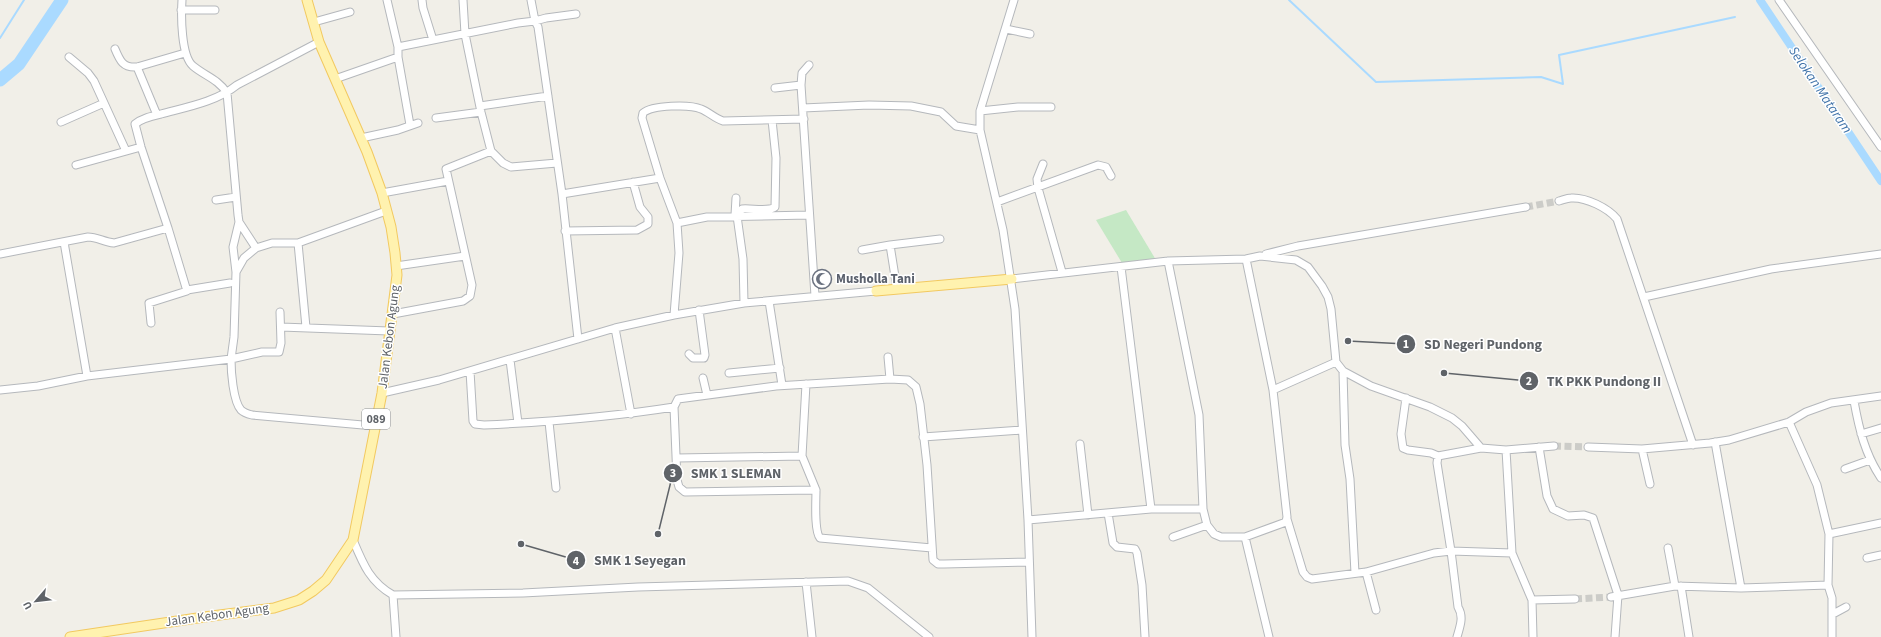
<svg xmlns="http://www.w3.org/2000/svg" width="1881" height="637" font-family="'Source Sans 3',sans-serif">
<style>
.green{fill:#c5e8c5}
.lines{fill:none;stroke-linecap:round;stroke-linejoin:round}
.stream{stroke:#aadaff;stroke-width:2}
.canal{stroke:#aadaff;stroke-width:8}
.river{stroke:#aadaff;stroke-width:13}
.minor-tunnel{stroke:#ccccc8;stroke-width:7;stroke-dasharray:7 3.5;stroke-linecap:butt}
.minor-casing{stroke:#b5b8bc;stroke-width:9}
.major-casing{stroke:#f2c960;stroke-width:11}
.minor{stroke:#fff;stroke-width:7}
.major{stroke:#fff2af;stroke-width:9}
.labels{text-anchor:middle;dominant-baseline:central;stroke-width:3;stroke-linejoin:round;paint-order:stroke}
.shield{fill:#fff;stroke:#8f9295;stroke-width:1}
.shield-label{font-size:12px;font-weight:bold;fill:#5f6368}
.worship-label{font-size:13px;font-weight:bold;fill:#5b616d;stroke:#fff;text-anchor:start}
.street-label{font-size:13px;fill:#5f6368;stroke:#fff}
.water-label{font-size:14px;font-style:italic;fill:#4174aa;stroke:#fff}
.leader{fill:none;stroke:#5f6368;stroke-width:1.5}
.callout-dot{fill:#5f6368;stroke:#fff;stroke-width:1.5}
.mark-label{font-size:12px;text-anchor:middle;font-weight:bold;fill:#fff}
.callout-label{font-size:14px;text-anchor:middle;font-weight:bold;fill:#5f6368;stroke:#fff;stroke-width:3;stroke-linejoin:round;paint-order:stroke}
</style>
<rect width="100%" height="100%" fill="#f1efe8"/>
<path class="green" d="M1126,210L1156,260L1122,263L1096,220Z"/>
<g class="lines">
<path class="stream" d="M1289,0L1376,82L1541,77L1563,84L1559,55L1735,17
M0,38L24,0"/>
<path class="canal" d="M1760,0L1881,181"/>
<path class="river" d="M0,80L19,64L62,0"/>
<path class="minor-tunnel" d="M1526,207L1559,201
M1554,446L1588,447
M1575,599L1611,597"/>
<g class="minor-casing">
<path id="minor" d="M182,0C181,16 181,56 193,66C205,76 218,79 227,93L238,215L239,222L256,248L244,258L236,272L234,337L231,359L262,352H279L281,343L280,312
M387,0L398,47
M422,0L423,8L433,40
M463,0L465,34L481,112L491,151L503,163L511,167L557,163
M531,0L535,21L546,18L576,14
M1014,0L980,111V130L1003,230L1015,309L1028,520L1032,637
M1779,0L1881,147
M181,10H215
M314,22L350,12
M1006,29L1030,34
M115,49C120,61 123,68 137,67L185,53
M69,57L88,73L94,81L126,151
M398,57L410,125
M809,65L802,73L801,85L815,296
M137,67L157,115
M335,79L398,57V47L518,23L535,21L538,27L562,194L578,339
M775,88L801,85
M480,106L548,96
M803,108L869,105L911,106L941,112L956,126L980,130
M980,111L1018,107H1051
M436,118L481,112
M61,122L104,103
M361,138L398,130L418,123
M1043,164L1037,179L1038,188L1062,272
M76,165L141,147
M382,193L448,181
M562,194L660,178
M216,200L236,197
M1559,201C1563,200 1567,198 1571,198C1586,197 1608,208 1617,219L1693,445
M997,202L1098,165L1106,167L1111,176
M735,215L736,198
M677,223L707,217L809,215
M565,231L637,230L648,224V217L640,207L633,182
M64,242L87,376
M298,243L306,327
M890,245L940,239
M256,248L272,243H298L386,211
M862,250L890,245L897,289
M0,254L88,237C97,237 104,242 114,243L168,228L141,147L135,124C142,118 152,116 161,114C187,107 216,102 237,85L319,42
M1266,254L1298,246L1526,207
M1246,259L1273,390
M1168,261L1199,415L1203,509L1207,525L1214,534L1221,537H1245L1286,522L1287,517L1273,390L1336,362
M396,266L465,256
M1121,267L1151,509
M236,272L233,247L239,222
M1012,279L1168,261L1246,259L1260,256L1296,260L1308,267L1322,286L1328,297L1331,309L1336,362L1343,371L1371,386L1430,407L1452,418L1462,426L1481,448L1506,450L1554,446
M187,290L230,283
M1644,297L1771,269L1881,254
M769,301L782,385
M744,303L743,259L737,216L742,209C751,208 769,212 775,207L776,158L772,120
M393,314L463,301L470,296L472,285L446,169L491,151
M674,315L679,253L677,223L660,178L642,118L643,113C652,105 690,104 701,109C709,112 714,118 723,121L804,119
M151,323L149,303L187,291L168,228
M281,327L389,331
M615,328L631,414
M689,354L693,358H704L705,355L699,310
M888,357L890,379
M510,360L518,423
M470,371L473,421L475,424L484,425C548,422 611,417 674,407L678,399L776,386L890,379L908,380L916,387L920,404L927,465L933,560L938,564H944L1029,562
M1343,371L1345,445L1350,479L1355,573
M729,373L780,368
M703,378L707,395
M806,384L802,456L816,490
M0,390L38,386L87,376L231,359C231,371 233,401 241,410C244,413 248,414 252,415L374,426
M382,393L439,380L615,328L674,315L744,303L876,291
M1406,398L1401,434L1403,448L1408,450L1431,453L1438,456L1481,448
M1854,401C1859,429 1865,454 1881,478
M674,407L677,480L679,487L685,492L816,490C816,500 814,531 820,538L932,548
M549,422L556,488
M1789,422L1817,485L1829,534L1828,585L1832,598V637
M1861,434L1881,428
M923,437L1022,430
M1715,442L1741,588
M1080,444L1088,515
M1539,447L1547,496L1553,509L1568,516L1584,515L1593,518L1618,595L1615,637
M1588,447L1642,449L1710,443L1729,440L1789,422L1806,412L1831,403L1881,396
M1642,449L1650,484
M1506,450L1512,553L1532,600L1533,637
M1438,456L1437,463L1451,551L1458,607C1464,617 1460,626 1457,637
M677,458L802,456
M1845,469L1870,460
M1108,513L1113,543L1117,547L1135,549L1137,553L1142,585L1145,637
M1287,519L1303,572L1307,577L1312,579L1366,572L1434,553L1451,551L1512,553
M1028,520L1151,509H1203
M1829,534L1881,523
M1173,537L1207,525
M1245,537L1269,637
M353,540C363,564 370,582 393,595L523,593L638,587L848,581L868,588L929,637
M1668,548L1675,586
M1867,558L1881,555
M1366,572L1376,610
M806,582L812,637
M1681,586L1689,637
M393,595L396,637
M1611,597L1675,586L1741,588L1828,585
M1532,600L1575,599
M1833,614L1846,607"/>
</g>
<g class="major-casing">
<path id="major" d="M876,291L1012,279
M70,637L204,617L274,608L299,600L313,591L326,580L353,540L382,393L397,275L395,253L391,227L382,193L367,152L319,42L307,0"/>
</g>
<use href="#minor" class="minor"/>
<use href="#major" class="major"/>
</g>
<defs>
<g id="mosque-ring" transform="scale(1)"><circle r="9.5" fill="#fff" stroke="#6b7280" stroke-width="1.5"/><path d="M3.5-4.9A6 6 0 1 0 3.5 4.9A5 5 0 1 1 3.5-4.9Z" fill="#6b7280"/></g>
</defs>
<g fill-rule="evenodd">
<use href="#mosque-ring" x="822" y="279"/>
</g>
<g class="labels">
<rect class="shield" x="362" y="409" width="28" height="20" rx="3"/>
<g class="shield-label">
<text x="376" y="419">089</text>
</g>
<g class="worship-label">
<text x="836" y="279">Musholla Tani</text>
</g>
<g class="street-label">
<text transform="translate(389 337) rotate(-83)">Jalan Kebon Agung</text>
<text transform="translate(217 615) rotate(-8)">Jalan Kebon Agung</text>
</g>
<g class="water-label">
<text transform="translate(1820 90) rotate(56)">Selokan Mataram</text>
</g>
</g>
<path class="leader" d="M1348 341L1406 344M1444 373L1529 381M658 534L673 473M521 544L576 560"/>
<g class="callout-dot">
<circle cx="1348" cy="341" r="4"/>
<circle cx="1444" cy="373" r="4"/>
<circle cx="658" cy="534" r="4"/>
<circle cx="521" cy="544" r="4"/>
<circle cx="1406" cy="344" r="10"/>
<circle cx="1529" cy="381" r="10"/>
<circle cx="673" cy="473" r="10"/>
<circle cx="576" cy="560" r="10"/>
</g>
<g class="mark-label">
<text x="1406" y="348">1</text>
<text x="1529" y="385">2</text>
<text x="673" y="477">3</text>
<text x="576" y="565">4</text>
</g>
<g class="callout-label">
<text x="1483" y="349">SD Negeri Pundong</text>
<text x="1604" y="386">TK PKK Pundong II</text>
<text x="736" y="478">SMK 1 SLEMAN</text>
<text x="640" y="565">SMK 1 Seyegan</text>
</g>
<g transform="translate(36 601) rotate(242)" stroke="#ffffff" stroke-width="3" paint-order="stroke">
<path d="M0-3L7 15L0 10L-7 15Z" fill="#5f6368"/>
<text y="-6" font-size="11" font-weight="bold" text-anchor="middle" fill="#5f6368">U</text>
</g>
</svg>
